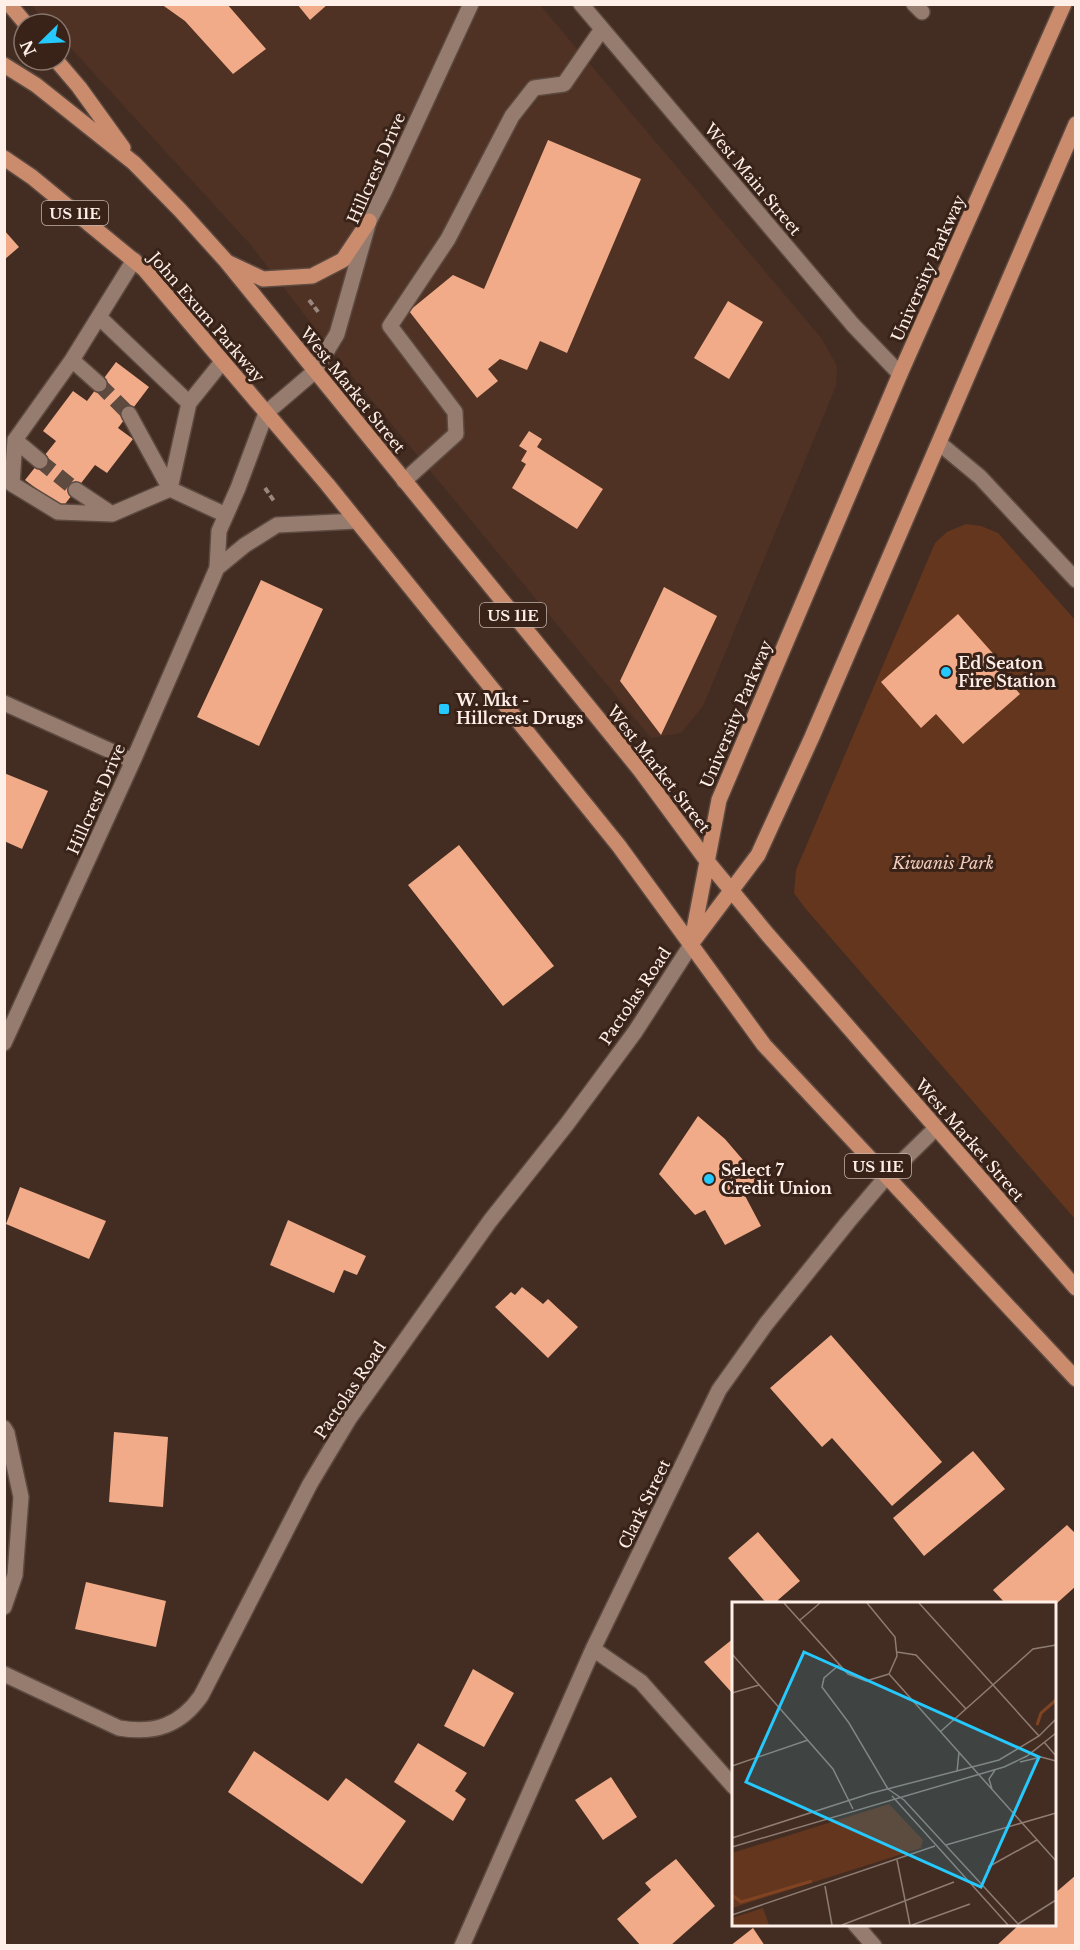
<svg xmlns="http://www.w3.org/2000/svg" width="1080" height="1950" font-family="'Libre Baskerville',serif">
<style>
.built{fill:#4f3224}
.green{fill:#65361e}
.building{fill:#f1ab88}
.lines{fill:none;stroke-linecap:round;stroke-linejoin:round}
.minor-tunnel{stroke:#5f4a40;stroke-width:15;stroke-dasharray:15 8;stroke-linecap:butt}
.minor-casing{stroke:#5c4940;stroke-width:18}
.major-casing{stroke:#5c4940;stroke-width:18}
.path{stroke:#99867d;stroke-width:4;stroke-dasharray:6 3;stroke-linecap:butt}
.minor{stroke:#967c6f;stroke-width:15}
.major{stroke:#cb8c6d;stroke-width:15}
.poi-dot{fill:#26c9fe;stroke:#392319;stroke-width:2}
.labels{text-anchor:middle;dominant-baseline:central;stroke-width:6;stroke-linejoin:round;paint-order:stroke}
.shield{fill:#392319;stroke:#c3b2aa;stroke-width:1.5}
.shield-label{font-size:15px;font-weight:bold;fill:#feefe8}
.street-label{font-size:16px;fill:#feefe8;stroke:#392319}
.poi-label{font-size:16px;font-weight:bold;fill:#feefe8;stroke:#392319;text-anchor:start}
.park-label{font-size:16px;font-style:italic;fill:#f2ccba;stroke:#392319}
.inset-river{fill:none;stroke:#804423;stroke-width:3}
.inset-road{fill:none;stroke:#8e7b71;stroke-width:1.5}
.view{fill:#26c9fe;fill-opacity:0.15;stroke:#26c9fe;stroke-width:3}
.inset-edge{fill:none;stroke:#feefe8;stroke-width:3}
</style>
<rect width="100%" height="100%" fill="#432d22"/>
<path class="built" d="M31,5H540L822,339L837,366L836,386L703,706L681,733L651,738L351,375L250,244L60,36V24H49Z"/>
<path class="green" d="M966,524L981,526L998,533L1075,620V1219L805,908L794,893L796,870L935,543L947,532Z"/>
<path class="building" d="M161,4H227L266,49L233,74L185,21Z
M297,4H328L310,20Z
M548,140L641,179L567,353L540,341L527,370L500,359L488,369L498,381L477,398L409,311L453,275L484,289Z
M4,230L19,247L4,260Z
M728,301L763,322L729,379L694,358Z
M116,362L149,387L118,428L133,439L107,473L95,465L62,508L25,480L56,441L43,431L73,391L87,401Z
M529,431L542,439L537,447L603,489L577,529L512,488L526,464L521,461L527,451L519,446Z
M261,580L323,609L259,746L197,717Z
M664,587L717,616L661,735L620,681Z
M958,614L997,658L992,662L1020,694L963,744L936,714L921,728L881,682Z
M4,773L48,791L22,849L4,841Z
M459,845L554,966L503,1006L408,885Z
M698,1116L725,1139L743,1160L758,1183L743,1192L761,1226L725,1245L705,1210L695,1215L659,1174Z
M20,1187L106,1221L89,1259L6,1224Z
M288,1220L366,1256L357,1275L344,1270L334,1293L270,1265Z
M522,1287L543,1304L548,1299L578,1327L548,1358L495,1307L511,1292L515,1295Z
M831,1335L942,1462L892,1506L832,1438L822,1447L770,1388Z
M114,1432L168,1437L163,1507L109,1502Z
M973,1451L1005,1489L924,1556L893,1518Z
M1067,1525L1076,1534V1586L1056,1604H1006L993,1590Z
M758,1532L800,1581L778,1600L780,1604H767L728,1558Z
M86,1582L166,1601L156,1647L75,1629Z
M734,1638V1695L704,1662Z
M473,1669L514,1693L484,1747L444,1726Z
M418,1743L467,1773L455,1791L466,1799L453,1821L394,1782Z
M254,1751L328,1801L346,1778L406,1821L362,1884L228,1792Z
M611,1777L637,1817L603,1840L575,1800Z
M676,1859L715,1906L670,1946H641L617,1919L651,1890L645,1883Z
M1076,1875V1946H996L1020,1924H1054V1894Z
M753,1928L765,1946H730Z"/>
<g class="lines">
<path class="minor-tunnel" d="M99,384L129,414
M40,461L76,490"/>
<g class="minor-casing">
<path id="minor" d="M581,4L853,325L900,374
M914,4L922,12
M99,317L189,403
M99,384L72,360L134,260
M129,414L170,489L226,515
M15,440L12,484L58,512L112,514
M939,443L980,477L1076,580
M40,461L15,440L72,360
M404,481L456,434L455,412L390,326L448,239L512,116L534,88L564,84L602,29
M76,490L112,514L170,489L189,403L222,362
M217,568L245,545L277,525L357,521
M4,703L133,761
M4,1043L133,761L217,568L219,531L238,488L266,413L314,372L337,334L369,221L384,192L471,4
M4,1428L7,1433L21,1497L15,1575L4,1607
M593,1649L641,1682L734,1787
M4,1674L119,1728C154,1734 180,1726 201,1696L310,1484L349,1419L490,1221L567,1124L635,1032L691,945
M855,1924L874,1946
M462,1946L593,1649L719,1390L766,1324L848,1222L887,1176L936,1128"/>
</g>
<g class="major-casing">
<path id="major" d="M9,4L26,24
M56,60L79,87L123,148
M4,65L36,85L134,163L180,210L226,261L640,770L707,861L768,935L1076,1288
M4,158L32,177L144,269L327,484L619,846L764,1045L1076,1379
M229,263L263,279L312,276L343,260L369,221
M694,940L758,855L812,737L1076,124
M691,945L719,800L900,374L1064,4"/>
</g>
<path class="path" d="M309,300L319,313
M265,488L274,501"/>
<use href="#minor" class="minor"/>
<use href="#major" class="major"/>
</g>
<g class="poi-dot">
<circle cx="946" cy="672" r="6"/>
<rect x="438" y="703" width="12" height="12" rx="3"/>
<circle cx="709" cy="1179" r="6"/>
</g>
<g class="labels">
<g class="shield">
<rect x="42" y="201" width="66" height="24" rx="4.5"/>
<rect x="480" y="603" width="66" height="24" rx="4.5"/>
<rect x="845" y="1154" width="66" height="24" rx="4.5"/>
</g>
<g class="shield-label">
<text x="75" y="213">US 11E</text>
<text x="513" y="615">US 11E</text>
<text x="878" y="1166">US 11E</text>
</g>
<g class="street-label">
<text transform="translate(376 168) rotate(-66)">Hillcrest Drive</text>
<text transform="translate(753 179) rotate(50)">West Main Street</text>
<text transform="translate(928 268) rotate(-66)">University Parkway</text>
<text transform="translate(207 317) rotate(49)">John Exum Parkway</text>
<text transform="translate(353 390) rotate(51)">West Market Street</text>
<text transform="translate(736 714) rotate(-67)">University Parkway</text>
<text transform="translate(659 769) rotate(52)">West Market Street</text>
<text transform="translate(96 799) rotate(-66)">Hillcrest Drive</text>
<text transform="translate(635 996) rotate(-56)">Pactolas Road</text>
<text transform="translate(970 1140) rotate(49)">West Market Street</text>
<text transform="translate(350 1390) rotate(-56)">Pactolas Road</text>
<text transform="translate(644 1504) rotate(-64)">Clark Street</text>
</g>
<g class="poi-label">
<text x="958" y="663">Ed Seaton<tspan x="958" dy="18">Fire Station</tspan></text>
<text x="456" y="700">W. Mkt -<tspan x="456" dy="18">Hillcrest Drugs</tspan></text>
<text x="721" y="1170">Select 7<tspan x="721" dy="18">Credit Union</tspan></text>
</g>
<g class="park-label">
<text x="943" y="863">Kiwanis Park</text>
</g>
</g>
<g transform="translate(732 1602)">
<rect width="324" height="324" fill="#432d22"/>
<path d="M157,202L191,238L189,246L0,306V251ZM31,306L37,323H0V316Z" fill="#65361e"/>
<path class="inset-river" d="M305,123L309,111L324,98M0,293L9,300L80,279"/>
<path class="inset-road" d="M52,1L116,72L134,79L157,72M135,1L163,35L165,54L157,72M187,1L307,134M68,18L88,1M165,50L184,53L234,107M0,52L101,167L121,207M107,63L92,76L90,85L117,121L156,187M157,72L324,259M0,91L27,83M208,130L301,47L324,43M312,140L324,154M288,160L309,155L324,159M0,164L76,138M225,170L227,150M156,187L172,198L287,323M260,187L257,177L263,168M160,194L276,323M0,236L140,191L267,158L307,134L324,117M214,243L324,211M0,245L272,165L295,154L324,131M165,258L178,323M256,265L305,238M93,284L100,323M0,313L203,244M286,322L324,298M110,323L222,280M180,323L238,302"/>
<path class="view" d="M72,50L307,155L249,285L14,180Z"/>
<rect width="324" height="324" class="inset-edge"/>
</g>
<rect width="1080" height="1950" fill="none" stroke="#feefe8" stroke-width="12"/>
<g transform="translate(42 42) rotate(246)"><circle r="28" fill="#392319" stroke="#88756c" stroke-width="1.5"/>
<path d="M0-4.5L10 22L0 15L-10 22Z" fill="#26c9fe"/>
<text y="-9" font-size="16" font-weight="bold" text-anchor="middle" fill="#feefe8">N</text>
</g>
</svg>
